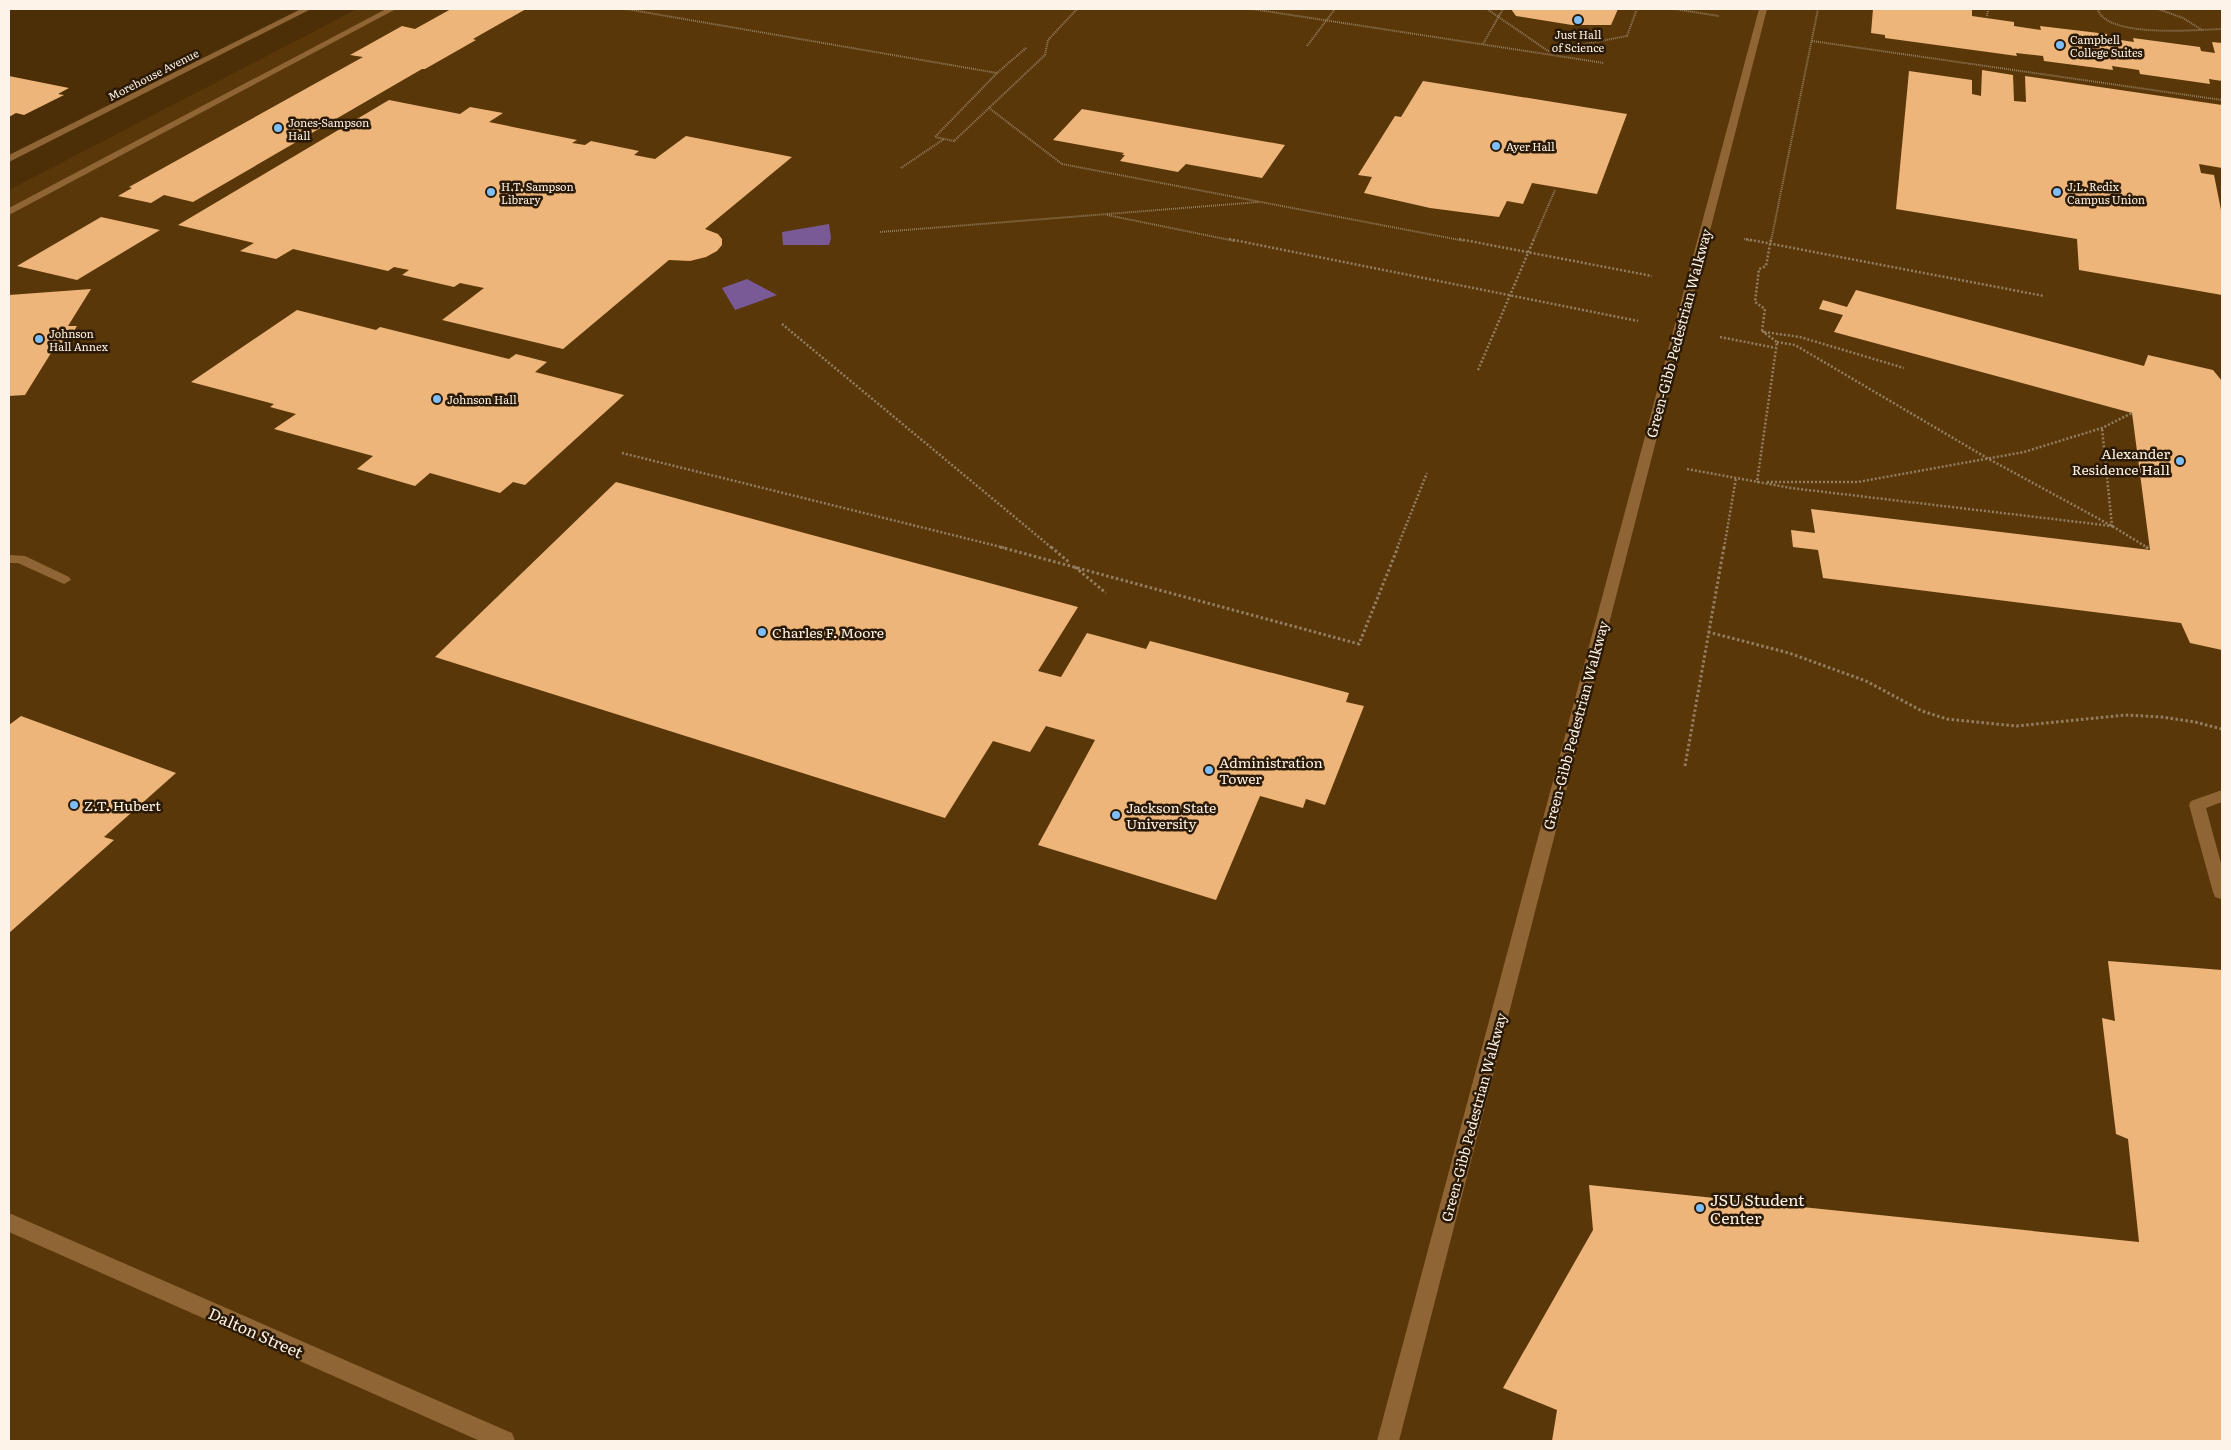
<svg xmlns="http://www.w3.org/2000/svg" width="2231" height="1450" font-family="Literata,serif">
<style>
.built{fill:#5a3709}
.water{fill:#795a97}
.building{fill:#edb57a}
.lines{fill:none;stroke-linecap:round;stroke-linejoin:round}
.path-far2{stroke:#937e62;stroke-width:2;stroke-dasharray:1 1;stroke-linecap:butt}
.path-far1{stroke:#937e62;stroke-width:2.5;stroke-dasharray:2 2;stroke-linecap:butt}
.path{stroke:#937e62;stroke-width:3;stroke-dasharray:2.5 2.5;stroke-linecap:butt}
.minor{fill:#8f6535;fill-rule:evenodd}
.poi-dot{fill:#7dbef9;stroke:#2a1905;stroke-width:2}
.labels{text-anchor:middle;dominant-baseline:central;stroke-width:5;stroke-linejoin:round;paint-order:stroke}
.far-poi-label{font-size:11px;fill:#fdf3e9;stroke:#2a1905;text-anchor:start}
.far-street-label{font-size:11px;fill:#fdf3e9;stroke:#2a1905}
.street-label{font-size:14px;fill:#fdf3e9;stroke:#2a1905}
.poi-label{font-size:14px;fill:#fdf3e9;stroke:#2a1905;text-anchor:start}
.near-poi-label{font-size:16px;fill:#fdf3e9;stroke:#2a1905;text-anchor:start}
.near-street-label{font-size:16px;fill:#fdf3e9;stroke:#2a1905}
</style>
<rect width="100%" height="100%" fill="#4c2e07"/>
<path class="built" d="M357,9H2222V1441H9V190Z"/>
<path class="water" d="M829,224L831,238L829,245H783L782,232Z
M747,279L777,295L735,310L722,288Z"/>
<path class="building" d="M451,9H526L473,39L476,40L425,69H422L193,202L164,195L151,203L118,196L132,188L129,187L363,57L350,55L402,26L415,29Z
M1511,9H1618L1611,25H1572L1516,16Z
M1873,9H1972V16L2014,22V26L2041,30L2040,26L2107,34V38L2134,42L2133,38L2200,47L2201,51L2215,53L2212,42L2222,43V81L2209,79L2210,84L2140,74L2139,70L2112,66L2113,70L2044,61L2043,56L2016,53L2017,56L1885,38V35L1871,33Z
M1982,70L2013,75L2014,101L2026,102L2025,76L2222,105V168L2199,164L2201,173L2214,175L2222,215V295L2079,270L2077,239L1896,209L1909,71L1972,80V94L1981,96Z
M9,76L69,88L58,94L64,95L24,115L16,113L9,117Z
M1423,81L1627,114L1597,194L1532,183L1523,204L1507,201L1499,217L1430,208L1364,193L1372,177L1358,175L1395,116L1401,117Z
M389,100L460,114L470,107L503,113L489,122L577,140L572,143L585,145L591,141L639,151L634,155L655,159L686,136L792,157L705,229L718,234L722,239V245L717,251L706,257L690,261L669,260L563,349L442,320L484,288L460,283L454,287L402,275L409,270L394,267L388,271L293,249L276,259L240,251L254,243L178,225Z
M1082,109L1285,145L1262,178L1186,164L1178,172L1120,161L1125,155H1122L1124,153L1053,140Z
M101,217L160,230L77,280L17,266Z
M91,289L68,326H77L61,352L51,353L25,395L9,396V295Z
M1856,290L2144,366L2148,355L2213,370L2222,381V650L2190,643L2181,623L1823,578L1818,550L1793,547L1791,530L1815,533L1811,509L2150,550L2132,413L1834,332L1843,315L1819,309L1823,300L1847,307Z
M297,310L376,330L380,327L509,359L516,354L547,362L535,372L624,395L525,485L513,482L500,493L430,473L415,486L357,469L373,456L274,429L296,414L270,407L274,404L191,382Z
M616,482L1078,607L1038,671L1061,677L1087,633L1146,649L1150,641L1349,693L1346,702L1364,706L1325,805L1306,799L1303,808L1260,796L1216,900L1038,845L1095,740L1046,726L1030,752L993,741L945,818L435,657Z
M21,716L176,773L104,837L114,840L9,933V725Z
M2108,961L2222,970V1441H1552L1557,1410L1503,1388L1593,1230L1589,1185L2139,1242L2128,1139L2116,1134L2102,1018L2115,1021Z"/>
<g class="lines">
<path class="path-far2" d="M626,9L997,73
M1252,9L1604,63
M1487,9L1548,51
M1674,9L1719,16
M2097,9C2099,12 2101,16 2104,18C2127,36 2194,30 2222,29
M2158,9L2183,18L2202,30
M1987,16L1988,9
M1812,41L2222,100
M1483,44L1503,9
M1307,46L1335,9
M1026,48L997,73L935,137L954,141L1045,55L1048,40L1077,9
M1548,51L1627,36L1637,9
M989,108L1062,164L1465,241
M901,168L944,139
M1107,215L1235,241
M880,232L1259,202
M1744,239L1752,241
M1533,241L1555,190
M1771,241L1818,9"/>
<path class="path-far1" d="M1229,239L1638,321
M1459,239L1652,276
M1746,239L2044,296
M782,324L1052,548
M1762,331L1765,309L1755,302L1759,269L1766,266L1771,239
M1764,332L1800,337L1904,368
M1720,337L1776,348
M1777,342L1795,345L1987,458L2112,526L2148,548
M1478,370L1534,239
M622,453L1005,548
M1687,469L1791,488L2112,526L2102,428
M1759,482H1757L1777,342L1762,331
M1767,482H1858L2024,452L2102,428L2132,413
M1397,548L1427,473
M1724,548L1736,478"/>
<path class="path" d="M1000,547L1359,644L1398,547
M1051,547L1070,563
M2146,547L2150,550
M1075,567L1106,593
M1708,632L1789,653L1866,681L1922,711L1947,719L2017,726L2125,715L2162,717L2195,722L2222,729
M1685,766L1724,547"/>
<path class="minor" d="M301,9H311L9,162V155Z
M386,9H396L9,215V208Z
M1759,9H1767L1399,1441H1377Z
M9,555L25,556L69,577L71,580L64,584L18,563H9Z
M2222,790V802L2206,808L2222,867L2221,899L2215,897L2213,892L2189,805L2191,801Z
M9,1213L512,1433L515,1441H480L9,1232Z"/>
</g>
<g class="poi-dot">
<circle cx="1578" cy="20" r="5"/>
<circle cx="2060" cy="45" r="5"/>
<circle cx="278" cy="128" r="5"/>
<circle cx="1496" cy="146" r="5"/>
<circle cx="491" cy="192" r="5"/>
<circle cx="2057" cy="192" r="5"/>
<circle cx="39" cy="339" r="5"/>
<circle cx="437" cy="399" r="5"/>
<circle cx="2180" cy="461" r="5"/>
<circle cx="762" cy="632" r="5"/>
<circle cx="1209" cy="770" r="5"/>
<circle cx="74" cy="805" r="5"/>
<circle cx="1116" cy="815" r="5"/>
<circle cx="1700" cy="1208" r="5"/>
</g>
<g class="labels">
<g class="far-poi-label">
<text x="1578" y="34" text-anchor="middle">Just Hall<tspan x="1578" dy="13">of Science</tspan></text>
<text x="2070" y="39">Campbell<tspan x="2070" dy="13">College Suites</tspan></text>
<text x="288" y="122">Jones-Sampson<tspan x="288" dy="13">Hall</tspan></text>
<text x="1506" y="146">Ayer Hall</text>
<text x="501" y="186">H.T. Sampson<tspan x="501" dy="13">Library</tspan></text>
<text x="2067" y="186">J.L. Redix<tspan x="2067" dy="13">Campus Union</tspan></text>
<text x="49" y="333">Johnson<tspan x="49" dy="13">Hall Annex</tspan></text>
<text x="447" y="399">Johnson Hall</text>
</g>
<g class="far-street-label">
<text transform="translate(153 74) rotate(-27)">Morehouse Avenue</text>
</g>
<g class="street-label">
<text transform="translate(1678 333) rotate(-75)">Green-Gibb Pedestrian Walkway</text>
<text transform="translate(1575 725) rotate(-75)">Green-Gibb Pedestrian Walkway</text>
<text transform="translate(1473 1117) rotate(-75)">Green-Gibb Pedestrian Walkway</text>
</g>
<g class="poi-label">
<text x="2170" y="453" text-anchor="end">Alexander<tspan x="2170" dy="16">Residence Hall</tspan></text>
<text x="772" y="632">Charles F. Moore</text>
<text x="1219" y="762">Administration<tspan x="1219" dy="16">Tower</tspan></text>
<text x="84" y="805">Z.T. Hubert</text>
<text x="1126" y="807">Jackson State<tspan x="1126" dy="16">University</tspan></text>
</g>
<g class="near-poi-label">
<text x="1710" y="1199">JSU Student<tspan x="1710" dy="18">Center</tspan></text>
</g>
<g class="near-street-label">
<text transform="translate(256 1332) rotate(24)">Dalton Street</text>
</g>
</g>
<rect width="2231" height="1450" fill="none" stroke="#fdf3e9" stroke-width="20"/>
</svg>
